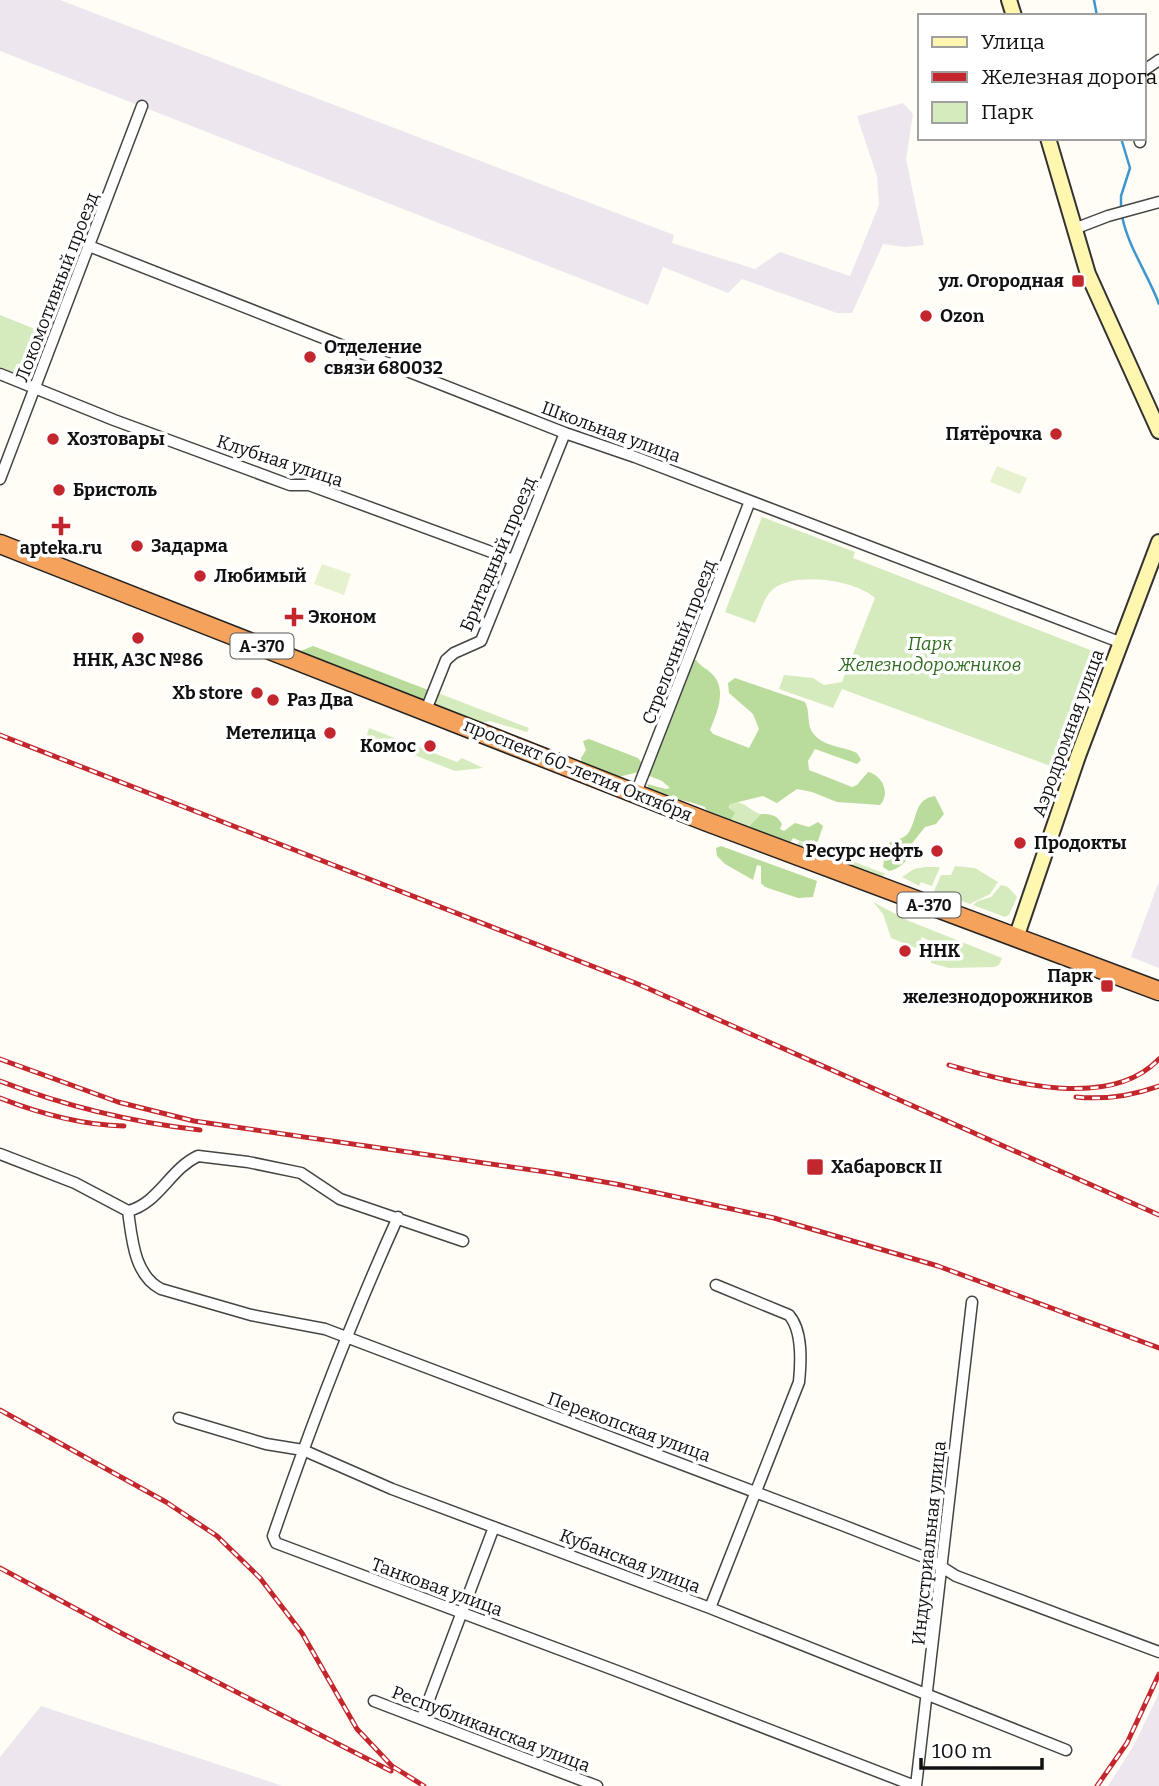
<svg xmlns="http://www.w3.org/2000/svg" width="1159" height="1786" font-family="Bitter,serif">
<style>
.industrial{fill:#eee6ef}
.green{fill:#d5ebbd}
.forest{fill:#b9dc9c}
.pitch{fill:#e6f2cf}
.lines{fill:none;stroke-linecap:round;stroke-linejoin:round}
.stream{stroke:#3f96cf;stroke-width:2.5}
.street-casing{stroke:#444;stroke-width:13}
.secondary-casing{stroke:#333;stroke-width:18}
.highway-casing{stroke:#222;stroke-width:21}
.street{stroke:#fff;stroke-width:10}
.secondary{stroke:#fff6b0;stroke-width:14}
.highway{stroke:#f5a25d;stroke-width:18}
.rail-casing{stroke:#c4262e;stroke-width:5}
.rail{stroke:#fff;stroke-width:2.5;stroke-dasharray:8;stroke-linecap:butt}
.poi-dot{fill:#c4262e;stroke:#fff;stroke-width:2.5}
.labels{text-anchor:middle;dominant-baseline:central;stroke-width:7;stroke-linejoin:round;paint-order:stroke}
.shield{fill:#fff;stroke:#585858;stroke-width:2}
.shield-label{font-size:16px;font-weight:bold;fill:#111}
.poi-label{font-size:18px;font-weight:bold;fill:#111;stroke:#fff;text-anchor:start}
.street-label{font-size:18px;fill:#111;stroke:#fff}
.park-label{font-size:18px;font-style:italic;fill:#2f6b1f;stroke:#fff}
</style>
<rect width="100%" height="100%" fill="#fffdf5"/>
<path class="industrial" d="M0,0H60L674,235L672,243L755,269L780,252L850,276L879,205L877,176L857,116L903,103L913,114L906,159L924,245L905,247L883,244L852,313H837L742,279L728,293L663,267L648,305L0,51Z
M1159,881V968L1131,957Z
M1159,1693V1786H1108L1134,1745Z
M41,1706L283,1786H0V1757Z"/>
<path class="green" d="M0,315L45,333L28,378L0,367Z
M762,517L855,552L853,558L1098,653L1056,768L842,689L833,708L779,689L784,675L813,678L824,685L842,682L875,598C856,580 795,571 773,589C764,597 760,613 755,623L725,612Z
M438,693L529,728L527,732L490,721L478,724L435,707L434,703Z
M369,728L457,762L462,758L483,768L455,771L376,740L367,735Z
M734,802C746,802 751,812 761,814L750,825L751,829L730,821V804Z
M799,841L886,874L880,877L797,846Z
M955,866L975,868L998,882L990,894L970,904L934,891L941,875H951Z
M925,867H940L932,886L921,882L919,886L902,877L914,869Z
M1001,885L1008,887L1017,897L1009,915L1005,917L973,905L978,901L991,897Z
M873,902L909,921L1002,958L999,965L994,967L949,968L931,963V955L918,950L922,943L930,946L932,942L922,937L916,948L891,938L883,914Z"/>
<path class="forest" d="M313,646L431,691L428,698L424,700L347,674C336,660 313,660 298,652Z
M693,660H696C701,667 708,669 713,675C727,690 717,713 710,730L713,734L749,748L759,729L753,714L729,693L728,683L735,678L805,702C810,711 807,721 811,730C820,747 843,746 857,753L861,760L857,764L815,749L808,761L809,770L852,787L857,785L868,772C882,775 891,793 880,805L837,802L812,792L797,789L777,803L763,796L730,804L729,808L735,813L730,821L707,812L705,807C686,800 669,798 650,791L647,784L666,789L670,788L662,781L647,775Z
M589,739L638,758L642,763L639,772L618,777L582,764L581,758L586,750L583,741Z
M935,796L944,814L936,824L925,827L910,846L916,851C908,859 900,869 889,871L883,867L885,853L891,852L889,843C896,839 905,839 909,832C918,817 914,799 935,796Z
M761,814C771,814 777,815 782,824L780,829L784,831L795,823L809,827L818,822L823,826L818,841L813,846L793,838L790,843L751,829L750,825Z
M721,846L817,881L813,897L798,898L765,887L761,883V866L757,865L753,880L725,864L717,856L716,848Z"/>
<path class="pitch" d="M997,466L1027,478L1020,494L990,482Z
M322,564L351,574L344,595L314,584Z"/>
<g class="lines">
<path class="stream" d="M1094,0L1097,16
M1121,209V196L1130,168L1121,138
M1122,216C1128,247 1148,274 1159,304"/>
<g class="street-casing">
<path id="street" d="M1143,71L1159,60
M1139,138L1140,142
M1074,229L1108,216L1159,202
M89,246L565,433L635,457L1122,643
M0,374L114,420L290,485H309L513,560
M0,479L142,106
M426,710L446,660L454,653L481,641L565,433
M636,793L750,501
M0,1154L75,1183L128,1211C158,1204 170,1169 198,1156L248,1162L301,1173L340,1199L463,1241
M128,1211C132,1239 134,1275 161,1289L251,1315L325,1329L842,1525L929,1559L956,1576L1159,1652
M398,1217C351,1321 310,1428 273,1536L276,1543L617,1671L915,1786
M179,1418L266,1444L303,1450L392,1489L710,1608L1066,1750
M710,1608L799,1382C801,1362 803,1331 789,1315L716,1285
M374,1701L597,1786
M422,1718L494,1527
M916,1786L972,1302"/>
</g>
<g class="secondary-casing">
<path id="secondary" d="M1009,0L1014,16
M1048,138L1088,274L1159,431
M1016,938L1078,756L1159,542"/>
</g>
<g class="highway-casing">
<path id="highway" d="M0,544L705,821L1159,991"/>
</g>
<use href="#street" class="street"/>
<use href="#secondary" class="secondary"/>
<use href="#highway" class="highway"/>
<g class="rail-casing">
<path id="rail" d="M0,735L638,984L1159,1215
M0,1059L118,1102L194,1121L553,1173L616,1184L774,1218L938,1266L1159,1348
M949,1065C1009,1082 1110,1111 1159,1059
M0,1081C65,1106 131,1122 200,1130
M1076,1097C1106,1100 1131,1096 1159,1086
M0,1098C41,1114 81,1125 124,1126
M0,1410L166,1502L217,1536L260,1578L302,1633L357,1729L392,1766L424,1786
M0,1568L123,1634L391,1771
M1097,1786L1127,1743L1159,1674"/>
</g>
<use href="#rail" class="rail"/>
</g>
<g class="poi-dot">
<rect x="1071" y="274" width="14" height="14" rx="3.5"/>
<circle cx="926" cy="316" r="7"/>
<circle cx="310" cy="357" r="7"/>
<circle cx="1056" cy="434" r="7"/>
<circle cx="53" cy="439" r="7"/>
<circle cx="59" cy="490" r="7"/>
<path d="M57.5 515.5h7v7h7v7h-7v7h-7v-7h-7v-7h7z"/>
<circle cx="137" cy="546" r="7"/>
<circle cx="200" cy="576" r="7"/>
<path d="M290.5 606.5h7v7h7v7h-7v7h-7v-7h-7v-7h7z"/>
<circle cx="138" cy="638" r="7"/>
<circle cx="257" cy="693" r="7"/>
<circle cx="273" cy="700" r="7"/>
<circle cx="330" cy="733" r="7"/>
<circle cx="430" cy="746" r="7"/>
<circle cx="1020" cy="843" r="7"/>
<circle cx="937" cy="851" r="7"/>
<circle cx="905" cy="951" r="7"/>
<rect x="1100" y="979" width="14" height="14" rx="3.5"/>
<rect x="806" y="1158" width="18" height="18" rx="3.5"/>
</g>
<g class="labels">
<g class="shield">
<rect x="230.5" y="633.5" width="63" height="25" rx="5"/>
<rect x="897.5" y="892.5" width="63" height="25" rx="5"/>
</g>
<g class="shield-label">
<text x="262" y="646">А-370</text>
<text x="929" y="905">А-370</text>
</g>
<g class="poi-label">
<text x="1064" y="281" text-anchor="end">ул. Огородная</text>
<text x="940" y="316">Ozon</text>
<text x="324" y="347">Отделение<tspan x="324" dy="21">связи 680032</tspan></text>
<text x="1042" y="434" text-anchor="end">Пятёрочка</text>
<text x="67" y="439">Хозтовары</text>
<text x="73" y="490">Бристоль</text>
<text x="151" y="546">Задарма</text>
<text x="61" y="548" text-anchor="middle">apteka.ru</text>
<text x="214" y="576">Любимый</text>
<text x="308" y="617">Эконом</text>
<text x="138" y="660" text-anchor="middle">ННК, АЗС №86</text>
<text x="243" y="693" text-anchor="end">Xb store</text>
<text x="287" y="700">Раз Два</text>
<text x="316" y="733" text-anchor="end">Метелица</text>
<text x="416" y="746" text-anchor="end">Комос</text>
<text x="1034" y="843">Продокты</text>
<text x="923" y="851" text-anchor="end">Ресурс нефть</text>
<text x="919" y="951">ННК</text>
<text x="1093" y="976" text-anchor="end">Парк<tspan x="1093" dy="21">железнодорожников</tspan></text>
<text x="831" y="1167">Хабаровск II</text>
</g>
<g class="street-label">
<text transform="translate(57 287) rotate(-69)">Локомотивный проезд</text>
<text transform="translate(611 432) rotate(20)">Школьная улица</text>
<text transform="translate(280 461) rotate(18)">Клубная улица</text>
<text transform="translate(498 554) rotate(-67)">Бригадный проезд</text>
<text transform="translate(679 642) rotate(-69)">Стрелочный проезд</text>
<text transform="translate(1068 733) rotate(-70)">Аэродромная улица</text>
<text transform="translate(578 770) rotate(22)">проспект 60-летия Октября</text>
<text transform="translate(629 1427) rotate(20)">Перекопская улица</text>
<text transform="translate(929 1543) rotate(-84)">Индустриальная улица</text>
<text transform="translate(630 1561) rotate(21)">Кубанская улица</text>
<text transform="translate(437 1587) rotate(20)">Танковая улица</text>
<text transform="translate(491 1729) rotate(21)">Республиканская улица</text>
</g>
<g class="park-label">
<text x="930" y="644">Парк<tspan x="930" dy="21">Железнодорожников</tspan></text>
</g>
</g>
<rect x="918" y="14" width="228" height="126" fill="#ffffff" stroke="#a0a0a0" stroke-width="2"/>
<rect x="932" y="37" width="35" height="10" fill="#fff6b0" stroke="#a0a0a0" stroke-width="2"/>
<text x="981" y="49" font-size="21" fill="#111111">Улица</text>
<rect x="932" y="72" width="35" height="10" fill="#c4262e" stroke="#a0a0a0" stroke-width="2"/>
<text x="981" y="84" font-size="21" fill="#111111">Железная дорога</text>
<rect x="932" y="102" width="35" height="21" fill="#d5ebbd" stroke="#a0a0a0" stroke-width="2"/>
<text x="981" y="119" font-size="21" fill="#111111">Парк</text>
<path d="M921 1758v10h121v-10" fill="none" stroke="#111111" stroke-width="3.5"/>
<text x="932" y="1758" font-size="21" fill="#111111" stroke="#ffffff" stroke-width="5" paint-order="stroke">100 m</text>
</svg>
